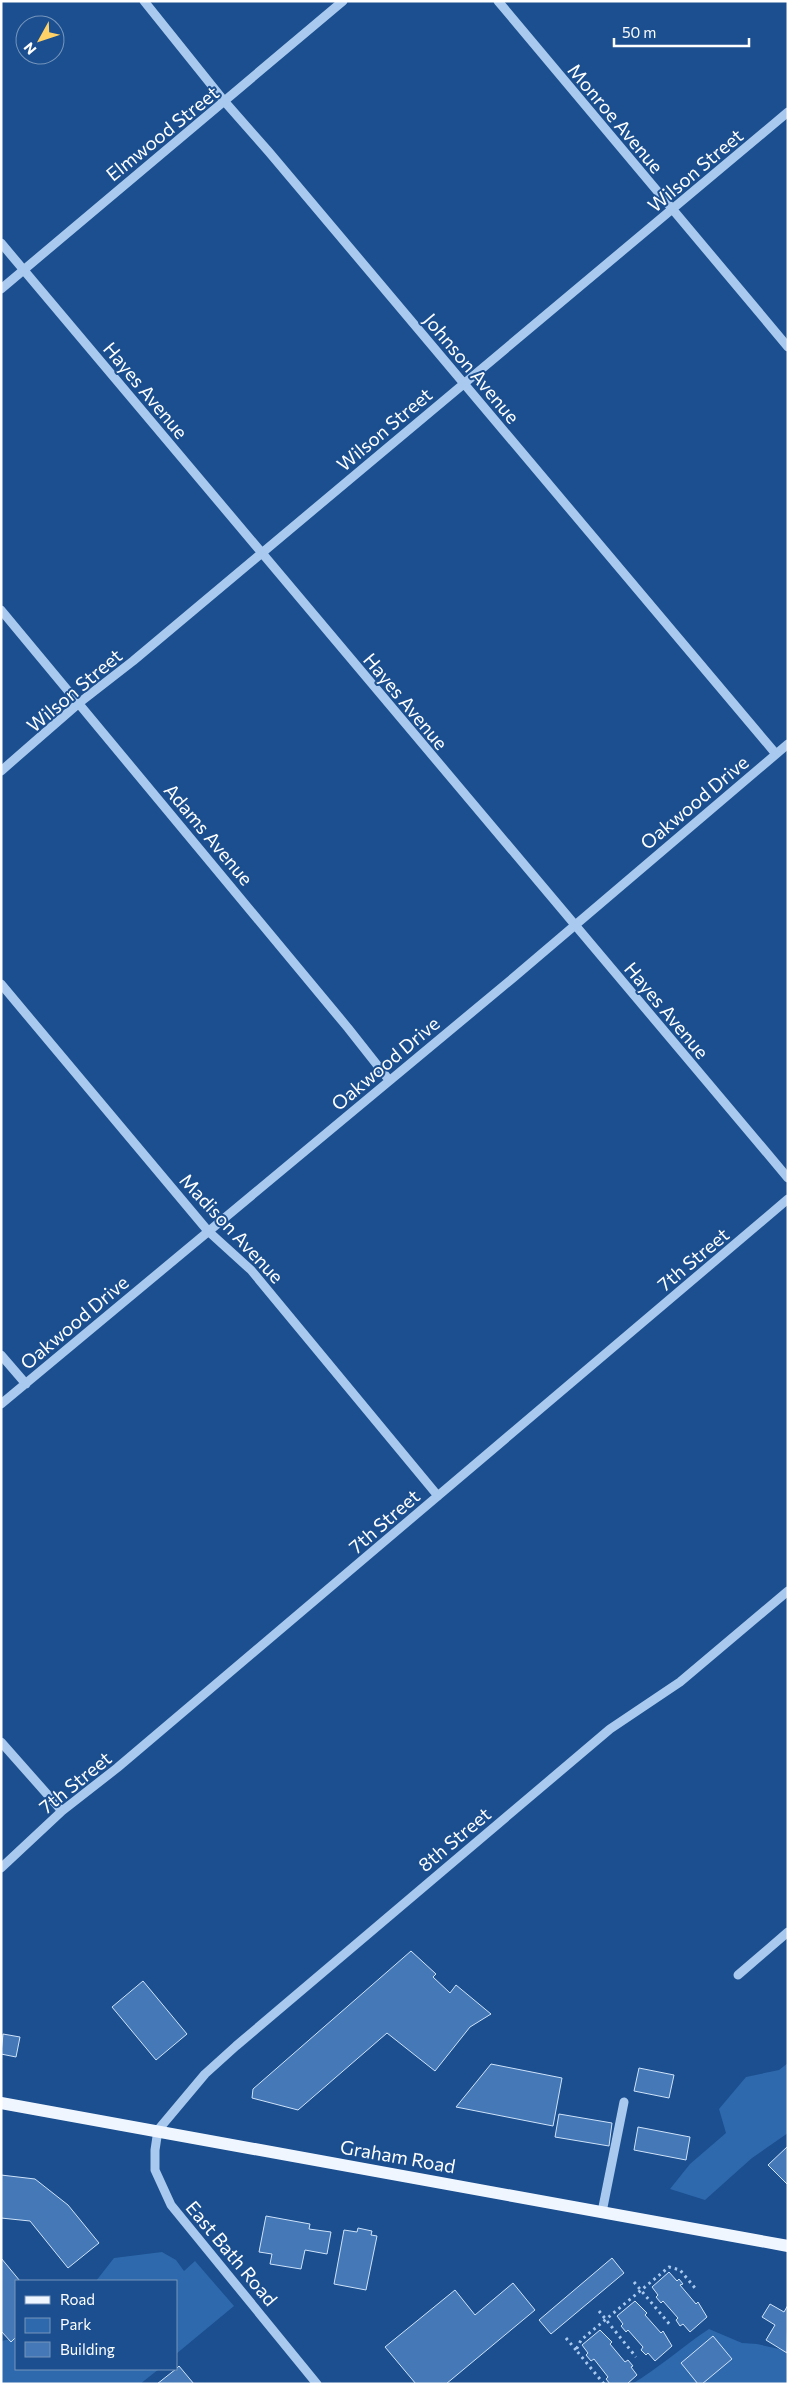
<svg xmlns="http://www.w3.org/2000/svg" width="789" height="2385" font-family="Commissioner,sans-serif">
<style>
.green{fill:#2e69ad}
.building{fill:#4478b7;stroke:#cfe3fa}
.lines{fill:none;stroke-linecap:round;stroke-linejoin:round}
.path{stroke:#a9c9ee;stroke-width:3;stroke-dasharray:2.5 4;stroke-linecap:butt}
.minor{stroke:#a9c9ee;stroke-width:9}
.major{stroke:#f0f6ff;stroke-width:12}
.labels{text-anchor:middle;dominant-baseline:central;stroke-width:4;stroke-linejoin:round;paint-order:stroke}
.street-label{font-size:19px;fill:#fff;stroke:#1b4f8f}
</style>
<rect width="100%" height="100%" fill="#1b4f8f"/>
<path class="green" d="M788,2063V2133L752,2158L705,2200L670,2189L690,2164L726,2133L719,2109L746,2077L779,2070Z
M162,2252L176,2260L184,2271L195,2261L234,2306L176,2354V2281H96L114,2258Z
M709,2329L742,2343L757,2344L788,2351V2384H632C659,2368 683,2346 709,2329Z
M16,2338V2369H159L140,2384H1V2341Z"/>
<path class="building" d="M411,1951L436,1974L433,1977L450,1993L456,1985L491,2014L470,2027L435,2071L387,2033L298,2110L252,2098L253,2089Z
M143,1981L187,2034L156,2060L112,2007Z
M3,2034L20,2037L16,2057L1,2054Z
M491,2064L562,2078L553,2126L456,2107Z
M639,2068L674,2075L669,2098L634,2091Z
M559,2114L612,2123L609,2146L555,2137Z
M638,2127L690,2137L686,2160L634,2150Z
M788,2146V2185L768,2165Z
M1,2175L35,2179L68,2205L99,2243L68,2268L30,2221L1,2218Z
M266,2216L310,2224L309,2229L331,2232L327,2254L305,2250L301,2269L270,2264L272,2254L259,2252Z
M358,2228L372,2231L371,2235L377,2236L366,2290L334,2284L344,2230L357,2232Z
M1,2258L20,2281H16V2337L11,2342L1,2331Z
M612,2258L624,2273L551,2334L539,2320Z
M669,2272L677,2281L679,2279L683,2284L680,2285L696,2304L698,2302L707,2317L690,2332L683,2324L680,2326L676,2320L678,2318L663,2301L661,2303L656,2297L658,2295L652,2287Z
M513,2283L535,2310L446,2384H416L385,2347L455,2290L475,2315Z
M635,2301L647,2313L645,2315L661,2333L663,2331L672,2346L655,2361L648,2353L646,2355L641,2350L643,2347L628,2330L626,2332L621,2326L623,2324L617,2316Z
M770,2304L784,2312L788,2305L787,2353L766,2340L775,2325L762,2317Z
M600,2330L612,2342L610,2344L625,2362L628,2360L633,2366L631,2367L637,2375L627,2384H610L606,2379L608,2377L594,2359L591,2361L586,2355L588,2353L582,2345Z
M713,2336L732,2359L702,2384H698L681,2363Z
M179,2366L194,2384H157L176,2369Z"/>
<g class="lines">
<path class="path" d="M634,2282L671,2326
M599,2311L636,2357
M566,2338L576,2350
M604,2384L576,2350L581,2340L669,2267L680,2270L695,2288"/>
<path class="minor" d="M144,1L225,102L269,152L776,754
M498,1L788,347
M1,243L788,1178
M1,289L343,1
M1,610L348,1028L389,1080
M1,771L79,703L133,661L788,112
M1,984L208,1231L251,1270L438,1496
M1,1355L26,1384
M1,1404L513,978L788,744
M1,1742L62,1811
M1,1868L62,1811L117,1768L788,1199
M738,1975L788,1932
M602,2212L624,2102
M317,2384L171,2205L155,2170V2150L158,2130L205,2074L236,2046L610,1729L680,1682L788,1591"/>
<path class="major" d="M1,2103L788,2246"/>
</g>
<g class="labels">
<g class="street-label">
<text transform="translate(616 118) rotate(50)">Monroe Avenue</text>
<text transform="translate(162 133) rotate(-39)">Elmwood Street</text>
<text transform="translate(695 170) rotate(-40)">Wilson Street</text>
<text transform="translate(472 368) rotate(50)">Johnson Avenue</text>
<text transform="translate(146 390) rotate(50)">Hayes Avenue</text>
<text transform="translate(384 429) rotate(-40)">Wilson Street</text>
<text transform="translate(74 690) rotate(-40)">Wilson Street</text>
<text transform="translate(406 701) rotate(50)">Hayes Avenue</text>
<text transform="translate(694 802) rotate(-40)">Oakwood Drive</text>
<text transform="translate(209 834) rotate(50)">Adams Avenue</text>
<text transform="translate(667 1010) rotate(50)">Hayes Avenue</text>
<text transform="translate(385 1063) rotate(-40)">Oakwood Drive</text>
<text transform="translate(232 1228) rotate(47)">Madison Avenue</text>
<text transform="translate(693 1259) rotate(-40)">7th Street</text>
<text transform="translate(74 1322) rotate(-40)">Oakwood Drive</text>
<text transform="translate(384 1521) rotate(-41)">7th Street</text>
<text transform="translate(75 1782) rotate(-39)">7th Street</text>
<text transform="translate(454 1839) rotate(-40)">8th Street</text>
<text transform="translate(398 2156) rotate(10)">Graham Road</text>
<text transform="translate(232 2253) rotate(50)">East Bath Road</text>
</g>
</g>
<rect width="789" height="2385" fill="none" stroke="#ffffff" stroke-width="5"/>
<rect x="15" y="2280" width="162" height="90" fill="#1b4f8f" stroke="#7695bc"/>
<rect x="25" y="2296" width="25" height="8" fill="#f0f6ff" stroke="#7695bc"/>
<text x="60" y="2305" font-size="15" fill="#ffffff">Road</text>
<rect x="25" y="2318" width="25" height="15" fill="#2e69ad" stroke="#7695bc"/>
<text x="60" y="2330" font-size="15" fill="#ffffff">Park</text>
<rect x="25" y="2342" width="25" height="15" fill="#4478b7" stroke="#7695bc"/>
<text x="60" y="2355" font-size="15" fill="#ffffff">Building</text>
<g transform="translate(40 40) rotate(230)"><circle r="24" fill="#1b4f8f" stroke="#7695bc"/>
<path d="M0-4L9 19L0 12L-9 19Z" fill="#ffd166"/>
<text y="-8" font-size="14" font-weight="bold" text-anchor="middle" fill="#ffffff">N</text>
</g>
<path d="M614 38v8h135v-8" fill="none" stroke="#ffffff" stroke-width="2.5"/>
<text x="622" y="38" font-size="15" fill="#ffffff" stroke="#1b4f8f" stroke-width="4" paint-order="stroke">50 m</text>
</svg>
